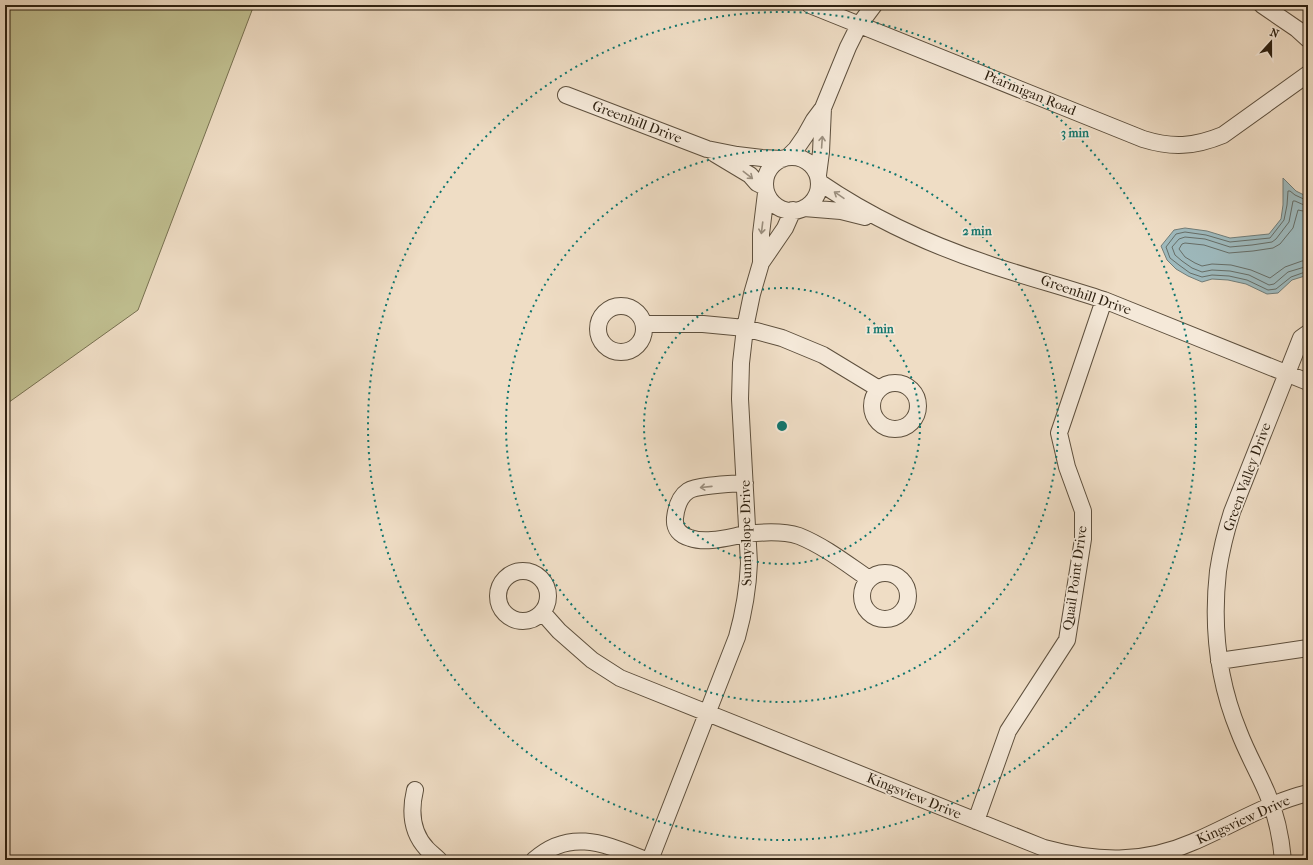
<svg xmlns="http://www.w3.org/2000/svg" width="1313" height="865" font-family="'IM FELL French Canon',serif">
<style>
.green{fill:#c0bf90;stroke:#777050}
.water{fill:#9ebabe;stroke:#717d79}
.lines{fill:none;stroke-linecap:round;stroke-linejoin:round}
.shore{stroke:#666e68;stroke-width:1}
.minor-casing{stroke:#5e503e;stroke-width:18}
.minor{stroke:#f5e9d9;stroke-width:16}
.oneway{stroke:#9b8f7f}
.ring{fill:none;stroke:#0f766e;stroke-width:2;stroke-dasharray:2 4}
.labels{text-anchor:middle;dominant-baseline:central;stroke-width:3.5;stroke-linejoin:round;paint-order:stroke}
.street-label{font-size:14px;fill:#2e2111;stroke:#f5e9d9}
.centre{fill:#0f766e;stroke:#f5e9d9;stroke-width:2}
.ring-label{font-size:12px;text-anchor:middle;font-weight:bold;fill:#0f766e;stroke:#f5e9d9;stroke-width:3.5;stroke-linejoin:round;paint-order:stroke}
</style>
<rect width="100%" height="100%" fill="#efddc5"/>
<filter id="stains"><feTurbulence type="fractalNoise" baseFrequency=".005" numOctaves="4"/><feColorMatrix values="0 0 0 0 .2 0 0 0 0 .09 0 0 0 0 .02 0 0 0 .5 -.17"/></filter>
<radialGradient id="worn" r=".72"><stop offset=".6" stop-color="#630" stop-opacity="0"/><stop offset="1" stop-color="#630" stop-opacity=".3"/></radialGradient>
<path class="green" d="M5,5H254L138,310L5,405Z"/>
<path class="water" d="M1283,178L1296,191L1308,197V275L1292,280L1278,293L1267,294L1246,284L1228,280L1212,279L1202,282L1188,276L1176,269L1167,260L1161,246L1174,230L1185,228L1207,231L1230,238L1269,234L1281,219L1283,205Z"/>
<g class="lines">
<path class="shore" d="M1308,201L1295,195L1290,191H1288L1287,205L1284,220L1270,238L1230,242L1206,235L1185,232L1176,234L1166,247L1170,258L1179,265L1190,273L1202,277L1212,275L1229,276L1247,280L1268,290L1276,289L1291,277L1308,271
M1308,206L1304,205L1295,201H1293L1289,222L1276,239L1272,242L1252,245L1230,247L1205,239L1185,237L1179,239L1172,247L1175,255L1182,261L1192,268L1202,272L1212,270L1230,271L1249,275L1269,285L1274,284L1288,272L1308,266
M1308,212L1298,210L1293,228L1280,244L1273,248L1253,251L1229,253L1204,245L1185,243L1182,244L1179,249L1185,257L1195,263L1202,266L1212,264L1231,265L1251,270L1270,278L1285,267L1302,261L1308,260"/>
<g class="minor-casing">
<path id="minor" d="M810,5L1143,139C1172,148 1194,147 1223,135L1308,74
M1262,5L1297,29L1308,39
M566,95L707,149L737,155L762,158L782,159
M715,154L750,175L757,183L765,187
M788,157L796,149L805,136L814,120L823,108L848,47L859,25L874,5
M765 184a27 27 0 1 1 54 0a27 27 0 1 1-54 0Z
M818,175L821,152L823,108
M819,182C870,217 928,244 988,264C1026,277 1065,287 1104,300L1308,382
M804,208L841,211L865,217
M761,263L785,228L793,210
M598 329a23 23 0 1 1 46 0a23 23 0 1 1-46 0Z
M644,324H703L745,328L782,338L823,355L879,389
M872 406a23 23 0 1 1 46 0a23 23 0 1 1-46 0Z
M745,483C732,484 697,485 688,491C679,497 676,509 675,518C674,529 680,535 690,538C707,544 729,537 747,534C763,532 783,531 799,536C824,546 847,564 869,579
M498 596a25 25 0 1 1 50 0a25 25 0 1 1-50 0Z
M862 596a23 23 0 1 1 46 0a23 23 0 1 1-46 0Z
M543,613L559,631L592,660L620,678L1044,848C1096,862 1143,864 1193,842C1231,826 1267,803 1308,793
M1219,661L1308,648
M415,790C410,811 411,832 427,849C431,853 435,856 439,860
M976,821L1008,731L1067,640L1083,539V511L1067,467L1059,433L1104,300
M534,860C571,827 607,845 646,860
M650,860L737,637C744,612 748,588 749,563L740,399L741,363L745,328L752,294L761,263V234L766,193
M1283,860C1281,837 1276,814 1267,793C1258,772 1247,753 1239,732C1218,681 1212,625 1218,571C1221,551 1226,531 1232,512L1301,338L1308,333"/>
</g>
<use href="#minor" class="minor"/>
</g>
<defs><path id="oneway-shaft" d="M-6 0H5M1.5-3L5.5 0L1.5 3" fill="none" stroke-width="1.6" stroke-linecap="round" stroke-linejoin="round"/></defs>
<g class="oneway">
<use href="#oneway-shaft" transform="translate(822 142) rotate(-86)"/>
<use href="#oneway-shaft" transform="translate(748 175) rotate(38)"/>
<use href="#oneway-shaft" transform="translate(839 195) rotate(-146)"/>
<use href="#oneway-shaft" transform="translate(762 228) rotate(97)"/>
<use href="#oneway-shaft" transform="translate(706 487) rotate(174)"/>
</g>
<g class="ring">
<circle cx="782" cy="426" r="138"/>
<circle cx="782" cy="426" r="276"/>
<circle cx="782" cy="426" r="414"/>
</g>
<g class="labels">
<g class="street-label">
<text transform="translate(1030 93) rotate(22)">Ptarmigan Road</text>
<text transform="translate(637 122) rotate(21)">Greenhill Drive</text>
<text transform="translate(1086 295) rotate(19)">Greenhill Drive</text>
<text transform="translate(1247 477) rotate(-70)">Green Valley Drive</text>
<text transform="translate(746 533) rotate(-91)">Sunnyslope Drive</text>
<text transform="translate(1075 578) rotate(-82)">Quail Point Drive</text>
<text transform="translate(914 796) rotate(22)">Kingsview Drive</text>
<text transform="translate(1243 820) rotate(-24)">Kingsview Drive</text>
</g>
</g>
<circle cx="782" cy="426" r="6" class="centre"/>
<g class="ring-label">
<text x="1075" y="137">3 min</text>
<text x="977" y="235">2 min</text>
<text x="880" y="333">1 min</text>
</g>
<rect width="1313" height="865" fill="none" stroke="#efddc5" stroke-width="20"/>
<rect x="6" y="6" width="1301" height="853" fill="none" stroke="#2e2111" stroke-width="2"/>
<rect x="10" y="10" width="1293" height="845" fill="none" stroke="#2e2111"/>
<g transform="translate(1271 42) rotate(21)" stroke="#f5e9d9" stroke-width="3" paint-order="stroke">
<path d="M0-3L7 15L0 10L-7 15Z" fill="#2e2111"/>
<text y="-6" font-size="11" font-weight="bold" text-anchor="middle" fill="#2e2111">N</text>
</g>
<rect width="100%" height="100%" filter="url(#stains)"/>
<rect width="100%" height="100%" fill="url(#worn)"/>
</svg>
